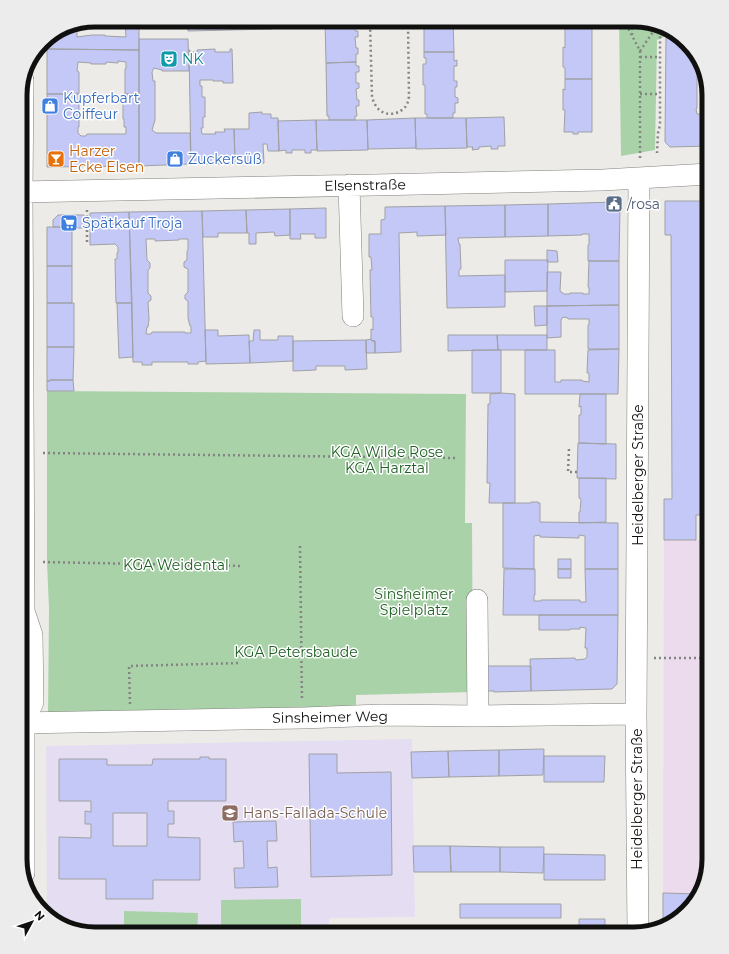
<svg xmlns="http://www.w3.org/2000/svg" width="729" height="954" font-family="Montserrat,sans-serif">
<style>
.commercial{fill:#ebdbed}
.education{fill:#e5ddf2}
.green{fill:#a9d2a8}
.building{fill:#c3c8f7;stroke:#a0a1a4;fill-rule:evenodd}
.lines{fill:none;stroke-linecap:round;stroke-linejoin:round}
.minor-casing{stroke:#81807d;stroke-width:22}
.path{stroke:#848482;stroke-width:2.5;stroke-dasharray:2 3;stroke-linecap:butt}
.minor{stroke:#fff;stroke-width:21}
.labels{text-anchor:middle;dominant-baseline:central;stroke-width:3;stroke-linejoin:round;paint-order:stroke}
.culture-label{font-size:14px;fill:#0d838f;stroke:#fff;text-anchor:start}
.shop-label{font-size:14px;fill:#366cbe;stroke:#fff;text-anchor:start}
.food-label{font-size:14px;fill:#c56008;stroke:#fff;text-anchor:start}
.street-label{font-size:14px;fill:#10100f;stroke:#fff}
.service-label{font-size:14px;fill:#4e5e75;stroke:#fff;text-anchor:start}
.park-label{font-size:14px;fill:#206024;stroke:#fff}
.education-label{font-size:14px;fill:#785e54;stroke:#fff;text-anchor:start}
.rim{fill:none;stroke:#10100f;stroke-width:5}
</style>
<rect width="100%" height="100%" fill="#ecebe8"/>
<path class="commercial" d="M664,540H709V860L699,897L676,922L663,925Z"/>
<path class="education" d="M412,739L415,917L329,918V934H94L57,924L47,914L46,746Z"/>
<path class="green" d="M619,20H639L672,30L678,36H666L657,40L655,150L621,156Z
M47,391L466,394L465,523H472L473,692L356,695V711L48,716L49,609L47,562Z
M301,899V934H221V900Z
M124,911L198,913L197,934H124Z"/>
<path class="building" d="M125,20H139V50L47,49V38L79,26V27H77V37L92,35H105V36L126,37Z
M187,20H230V30L188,31Z
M230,20H272V29L230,30Z
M325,20H355V31H358V37H355L356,48H358V54H356V62L326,63Z
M424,20H453L454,52H424Z
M565,25H592V79H565V68L563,67V47L565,48Z
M666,36H678L697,53V108L696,109L697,114H709V146L670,147L665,142Z
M139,39H188L189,71H162V70L154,68L152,72L153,81H155V120L152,130L156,133H190L191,164L139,166Z
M47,49L139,50V94H125V69H126V62L118,61V63L106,62V64H91V63L78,62L77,71L79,72V94H47Z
M215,49V52H230V49H232L233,83H223V81H213V80H200V86H202V97H205V117H203V128H201L202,134H216L215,132H225L224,129H234L235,164H191L189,50H190V52H197V50Z
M424,52H454V61L457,60V66H454V81H457V87H455V97L458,98V103H455V113H453V118H427V114H425V85H423V64H426V58H424Z
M356,62V66H359V72H356V83H359V88L356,89L357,100H359V106H356L357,116H355V120H329V116H327L326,63Z
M565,79H592V132H578V134H573V132H564L565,110H563V89L565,90Z
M47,94H79V127H78V133L81,136H86L87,134H126V127H124V119H123V94H139V166L47,167Z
M262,112V114H271V118H278L279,151H268L267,144H263L264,163L245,164V157H235L234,129H249V113Z
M504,117L505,146H498V149H491V146L479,147V149L472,150L473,147H467L466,118Z
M415,118L416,148L368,149L367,120Z
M415,118H466L467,148L416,149Z
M316,120L317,150H311V153H305V150H292V153H286V150L279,151L278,121Z
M316,120H367L368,150L317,151Z
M665,201H709V515H696V540H664V499H672L671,235H665Z
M615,202L620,206L619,261H588V245H589V234H582V235L548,236V204Z
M548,204V236L505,237V205Z
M505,205V237L458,238L459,244H460L461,269L459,270V276L505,275V307L447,308L445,206Z
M445,206L446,235L417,236V232L399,233L401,352L375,353V341H372L371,339V329L373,330V317H371L370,270H372L371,257H369V234H381V220L385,219V207Z
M326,208V238H315V234H300L301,239H290V209Z
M290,209V235L275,236L274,232L256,233V244H249V233H247L246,210Z
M242,210H246L247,233H218V237H203L202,211Z
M202,211L206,361L198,362V364H188V362H152V365H142V362H133L129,212ZM146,239H155V241L179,240V239H188V250L187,251V260L184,262V267L188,269V292L185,295V299L188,301V318L190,326H191V333H185V332H152L151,334H146L147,327H148L149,319L148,302L151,300V296L148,293V270L150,268V263L147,260Z
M129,212L132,303H116L115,259H117V253H118V247L115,244L90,245V213Z
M58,215H84V228H72V227H53V220Z
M47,227H72V266H47Z
M547,250L557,251L558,262H547Z
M505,260H548L547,291L505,292Z
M589,261H619V305L547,306V272H561L560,291L564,294H570V293H583V294H589V287H588Z
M47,266H72V303H47Z
M47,303H74V347H47Z
M117,303H132L133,357L119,358Z
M619,305V349H588V325H589V319H568V318L563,317L561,320V337L547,338V306Z
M534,306H547V325L535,326Z
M205,330H218V336L249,335L250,363L206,364Z
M254,330H260V340H278V336H293V361L250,363L249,341H253Z
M448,335H497L498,350L448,351Z
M497,335H547V350H498Z
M371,339L372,341H375V353H366V340Z
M366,340L367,369L345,370V366H316V370L293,371V341Z
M47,347H74L73,380H50V381H47Z
M619,349L618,394H525V350H555V382H561V380H582V381L589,382V373H587L588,350Z
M472,350H501V393H472Z
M50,380H73L74,391H47V381H50Z
M501,393L515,394V503H489L490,483H487L488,404H490V394Z
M580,394H606V444L579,443V415H581V406L579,407Z
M578,443L616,444V479L577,478Z
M579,478H606V522L579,523V512H580L581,499L579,498Z
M531,502H538V503H540V522L618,523V569H585V536L579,535V538L540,537V535L534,536V569L503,568V503H531Z
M558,559H571V569H558Z
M504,569H535V595H534V601H541V600H580V602H586L585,569H618V615H503Z
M558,569H571V578H558Z
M539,615H618L617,684L612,689L531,691L530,659L575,658L576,660L585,659L587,657V648H585L586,628L580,627V629H570V630H539Z
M484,666H531V691L494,692V691H485Z
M544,749L543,775L499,776V750Z
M499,750V776L449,777L448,751Z
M448,751L449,777L412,778L411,752Z
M309,754H337V773L391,772L392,875L311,877Z
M544,756H605L604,782H544Z
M200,757H209V759H226V801H168V811H174V824H168V837L200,838V880H153V899H106V879H59V837L91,838V824H85V811L91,812V801H59V759H107V765H152L153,759H200ZM113,813H147V846H113Z
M276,821L277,841H267L268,868L277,867L278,887L235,888L234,868H244L243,841L234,842L233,822Z
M413,846H450L451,872H414Z
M450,846L500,847V872H451Z
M500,847H544L543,873L500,872Z
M544,854L605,855V880H544Z
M663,893L698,894V898L676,922L663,925Z
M460,904H561V918H460Z
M579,919H605V934H579Z
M371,929L397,931V934H370Z"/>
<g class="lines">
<g class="minor-casing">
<path id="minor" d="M23,80L22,192L24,611L32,635L33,702L24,723
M349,185L353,316
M20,192L374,185L603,180L709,174
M477,600L478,716
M20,714L24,723V873
M20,723L303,718L381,715L478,716L636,714
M638,933L636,714L639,178"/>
</g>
<path class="path" d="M371,20L370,22L372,97C373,100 374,103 376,106C383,117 398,116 406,106C408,103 408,100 409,97L408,23L407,20
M624,20L640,51V159
M655,28L660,36V125L658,133L657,153
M656,28L673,31
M632,35L633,20
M640,51L657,26
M640,57H660
M640,94H660
M87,210V242
M569,449L568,472H577
M43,453L458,458
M300,546L302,701
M43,562L243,566
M654,658H709
M130,704L129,666L240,663"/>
<use href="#minor" class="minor"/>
</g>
<defs>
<g id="theatre-square" transform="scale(0.9)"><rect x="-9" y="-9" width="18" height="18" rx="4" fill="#0f9aa8" stroke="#fff"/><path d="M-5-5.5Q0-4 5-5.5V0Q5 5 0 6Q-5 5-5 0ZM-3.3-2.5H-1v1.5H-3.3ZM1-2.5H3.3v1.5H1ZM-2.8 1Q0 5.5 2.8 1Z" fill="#fff"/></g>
<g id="shop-square" transform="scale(0.9)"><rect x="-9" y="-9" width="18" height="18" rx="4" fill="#3f7fe0" stroke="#fff"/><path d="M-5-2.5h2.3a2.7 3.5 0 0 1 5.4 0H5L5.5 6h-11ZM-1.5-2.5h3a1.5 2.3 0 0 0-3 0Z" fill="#fff"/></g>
<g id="bar-square" transform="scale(0.9)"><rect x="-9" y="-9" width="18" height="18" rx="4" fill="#e8710a" stroke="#fff"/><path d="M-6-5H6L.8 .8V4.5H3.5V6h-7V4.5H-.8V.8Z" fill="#fff"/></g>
<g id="civic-square" transform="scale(0.9)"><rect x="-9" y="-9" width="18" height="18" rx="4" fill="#5c6f8a" stroke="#fff"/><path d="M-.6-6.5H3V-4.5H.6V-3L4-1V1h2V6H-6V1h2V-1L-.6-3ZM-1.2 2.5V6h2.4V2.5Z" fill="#fff"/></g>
<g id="supermarket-square" transform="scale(0.9)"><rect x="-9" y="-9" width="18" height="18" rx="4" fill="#3f7fe0" stroke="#fff"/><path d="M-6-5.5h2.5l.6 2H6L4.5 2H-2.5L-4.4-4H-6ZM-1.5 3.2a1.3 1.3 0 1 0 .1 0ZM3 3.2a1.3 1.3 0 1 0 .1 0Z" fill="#fff"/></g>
<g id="school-square" transform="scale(0.9)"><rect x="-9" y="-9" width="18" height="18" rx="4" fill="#8d6e63" stroke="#fff"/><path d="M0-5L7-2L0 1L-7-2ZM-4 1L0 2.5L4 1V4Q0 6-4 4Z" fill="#fff"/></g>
</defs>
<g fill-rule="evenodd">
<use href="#theatre-square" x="169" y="59"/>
<use href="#shop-square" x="50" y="106"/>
<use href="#bar-square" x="56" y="159"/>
<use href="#shop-square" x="175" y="159"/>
<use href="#civic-square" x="614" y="204"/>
<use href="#supermarket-square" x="69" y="223"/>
<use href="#school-square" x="230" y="813"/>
</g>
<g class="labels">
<g class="culture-label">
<text x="182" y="59">NK</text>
</g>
<g class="shop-label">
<text x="63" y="98">Kupferbart<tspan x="63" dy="16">Coiffeur</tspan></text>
<text x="188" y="159">Zuckersüß</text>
<text x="82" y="223">Spätkauf Troja</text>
</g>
<g class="food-label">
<text x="69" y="151">Harzer<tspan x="69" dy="16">Ecke Elsen</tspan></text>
</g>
<g class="street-label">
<text transform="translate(365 185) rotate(-1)">Elsenstraße</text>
<text transform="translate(638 475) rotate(-90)">Heidelberger Straße</text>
<text transform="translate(330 717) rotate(-1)">Sinsheimer Weg</text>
<text transform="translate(637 799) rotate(-90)">Heidelberger Straße</text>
</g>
<g class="service-label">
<text x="627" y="204">/rosa</text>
</g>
<g class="park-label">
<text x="387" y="452">KGA Wilde Rose<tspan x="387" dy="16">KGA Harztal</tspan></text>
<text x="176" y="565">KGA Weidental</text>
<text x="414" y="594">Sinsheimer<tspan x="414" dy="16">Spielplatz</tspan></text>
<text x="296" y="652">KGA Petersbaude</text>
</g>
<g class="education-label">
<text x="243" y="813">Hans-Fallada-Schule</text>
</g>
</g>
<path d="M0 0H729V954H0ZM95 27H634A68 68 0 0 1 702 95V859A68 68 0 0 1 634 927H95A68 68 0 0 1 27 859V95A68 68 0 0 1 95 27Z" fill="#ececec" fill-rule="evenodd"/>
<path class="rim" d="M95 27H634A68 68 0 0 1 702 95V859A68 68 0 0 1 634 927H95A68 68 0 0 1 27 859V95A68 68 0 0 1 95 27Z"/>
<g transform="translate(32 922) rotate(50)" stroke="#ffffff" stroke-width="3" paint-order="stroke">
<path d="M0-3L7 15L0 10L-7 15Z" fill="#10100f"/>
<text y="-6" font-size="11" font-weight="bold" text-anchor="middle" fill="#10100f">N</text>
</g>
</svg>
